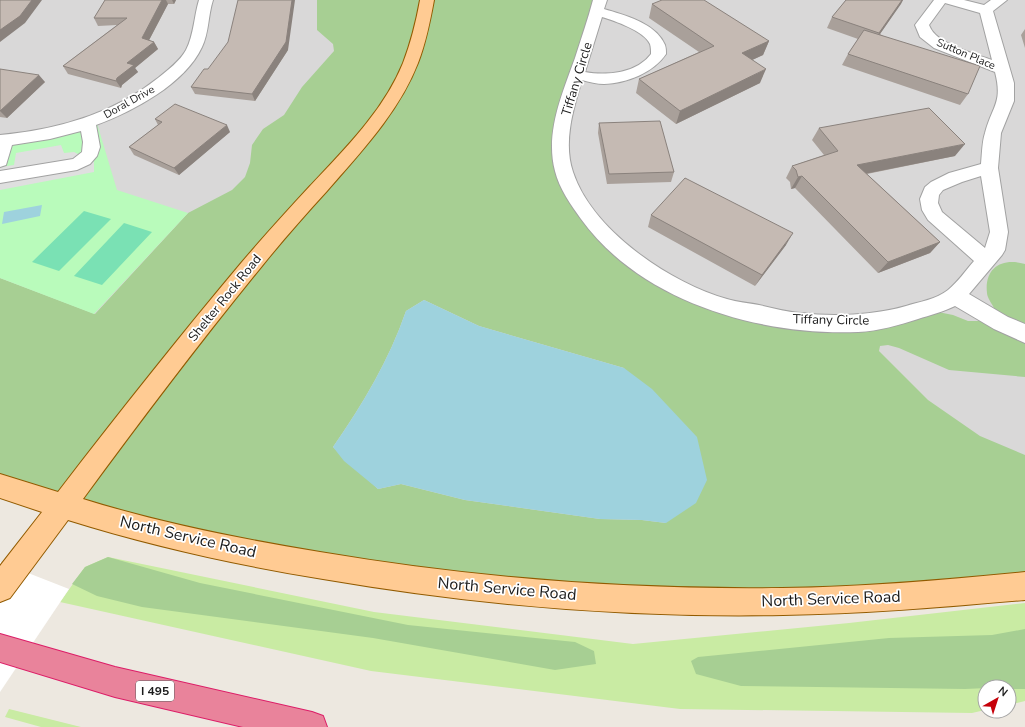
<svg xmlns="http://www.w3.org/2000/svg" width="1025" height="727" font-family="'Nunito Sans',sans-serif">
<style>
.residential{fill:#d9d8d8}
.grass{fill:#c9eba3}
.forest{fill:#a7cf93;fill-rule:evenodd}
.park{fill:#b9fbbb}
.pitch{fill:#7ae1b4}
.parking{fill:#dfdfdf}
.water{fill:#9ed2dd}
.pier{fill:#fff}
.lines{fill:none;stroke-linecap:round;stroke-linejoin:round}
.minor-casing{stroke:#a2a2a2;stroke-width:2}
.major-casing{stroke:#925b00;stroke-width:2}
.highway-casing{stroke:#dc1d67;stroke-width:2}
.minor{fill:#fff;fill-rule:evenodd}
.major{fill:#ffcb93;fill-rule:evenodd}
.highway{fill:#e9839b;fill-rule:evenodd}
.wall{fill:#a9a09a}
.shaded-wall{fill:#8a827d}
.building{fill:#c5bab3;stroke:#8a827d}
.labels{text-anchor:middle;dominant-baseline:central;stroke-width:3.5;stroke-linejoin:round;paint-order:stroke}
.far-street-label{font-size:11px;fill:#1b1b1b;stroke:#fff}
.shield{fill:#fff;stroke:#5f5f5f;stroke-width:1}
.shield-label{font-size:12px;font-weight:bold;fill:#1b1b1b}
.street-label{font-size:13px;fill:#1b1b1b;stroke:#fff}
.near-street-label{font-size:16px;fill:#1b1b1b;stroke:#fff}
</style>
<rect width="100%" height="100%" fill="#ede8e0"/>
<path class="residential" d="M0,0H1025V586L0,486Z"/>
<path class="grass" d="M108,557L374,612L633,644L849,623L1025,603V701L1009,705V687H985V710L972,713L680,709L371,671L60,602L85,567Z
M9,709L81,727H41L5,717Z"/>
<path class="forest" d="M317,0H600L561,154L599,230L686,292L801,322L933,311L953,315L968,321H1002C999,314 987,299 987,293C984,268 1002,257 1025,264V377L949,370L899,348L888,345L880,346L879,351L928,400L980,436L1025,455V586L861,599L440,583L0,486V278L95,314L188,213L232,190L245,177L250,163L252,145L263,129L284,115L302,87L334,51L333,44L317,30ZM424,300L479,326L624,368L666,523L642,520L600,519L465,500L401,484L378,489L333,447C363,404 389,360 406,311Z
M108,557L200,583L408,625L575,642L594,651L596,664L555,670L373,638L142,607L97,596L72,584L85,567Z
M1025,629V689H1009V687L965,689L741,686L696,674L691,661L698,657L889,638L992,635Z"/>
<path class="park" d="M96,120L117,190L188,213L94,314L0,278V142Z"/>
<path class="pitch" d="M84,211L111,219L59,271L32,262Z
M124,223L152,232L102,285L74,276Z"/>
<path class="parking" d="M61,145L64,153L74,152L94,162V172L0,190V167L14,165L16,153Z"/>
<path class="water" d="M42,205L40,216L2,224L4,212Z
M424,300L479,326L624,368L652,389L697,437L707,480L696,503L666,523L642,520L600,519L465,500L401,484L378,489L344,461L333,447C363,404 389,360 406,311Z"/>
<path class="pier" d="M0,562L69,589L0,692Z"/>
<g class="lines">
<g class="minor-casing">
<path id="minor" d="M199,0H213C208,15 209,33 202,47C185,84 132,112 96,125L100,147L97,156L90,164L77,170L0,183V171L73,159L82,152L83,142L81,131L50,139L12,145L6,165L0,167V135C56,130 113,114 158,78C168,70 180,61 186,50C194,35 194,16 199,0Z
M593,0H607L604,9C624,15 656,23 665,45C666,48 666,51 666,54C653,73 627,83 604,84C597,84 589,82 582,80C573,109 563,143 573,172C592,230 670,283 727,299C737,302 749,303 759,305C773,308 787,312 801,313C833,317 875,315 906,306C919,302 937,299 948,290C958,282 966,270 974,261L928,220L922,210L920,199L925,187L931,182L949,173L981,164C982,154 982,142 985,133C992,106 1003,103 995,72L934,48L920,37L915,25L934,0H964L984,5L991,0H1007L993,11L1014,83V101L1001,133L998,168L1008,232L1005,250L1002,255L969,294L1008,317L1025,324V343L994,329L955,306C943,312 930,315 918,319C899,325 879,331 858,332C760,336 641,302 581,219C571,205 559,188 555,171C545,133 562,94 575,58C581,39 588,19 593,0ZM945,3L980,13L992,60C974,53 936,45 929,25ZM602,17C615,21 644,31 650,44C651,47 651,51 651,54C637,73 607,76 585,72ZM981,176L990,232L985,248L942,212L938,203L939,195L943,190L962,182Z"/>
</g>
<g class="major-casing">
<path id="major" d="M420,0H434C430,22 426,42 418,63C399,112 361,152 327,191C305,215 283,240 262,266C200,342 141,420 83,499C160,523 241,539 320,552C473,578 628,590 782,588C863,587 944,580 1025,572V600C944,607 864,614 783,615C629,618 474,605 323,579C237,565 151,546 68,520L10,598L0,602V566L42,512L0,498V474L58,492C118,414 179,337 242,262C264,236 287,211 310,186C345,149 384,110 403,63C411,42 416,22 420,0Z"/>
</g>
<g class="highway-casing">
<path id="highway" d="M0,634L115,667L312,712L323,716L327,727H243L115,697L0,662Z"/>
</g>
<use href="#minor" class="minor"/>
<use href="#major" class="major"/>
<use href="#highway" class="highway"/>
</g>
<path class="wall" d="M105,0H176L174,4H168L149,40L154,42L158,49L135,68L138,72L122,85L121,88L68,74L63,66L117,25L98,26L94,18Z
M846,0H903L880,34L968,94L960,105L842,65L848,54L858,39L827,28L832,17Z
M652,4L769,41L763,55L752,60L760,83L676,124L636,93L639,79L699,52L649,18Z
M1025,29V48L1021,35Z
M288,50L255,101L195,94L191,87L208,69Z
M0,69L45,82L7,118L0,117Z
M155,119L230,132L179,175L134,155L129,147L158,125Z
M599,123L674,172L671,182L607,184L598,133Z
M819,128L955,156L867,174L940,242L930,253L878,273L795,188L791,189L790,182L786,178L792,166L824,155L812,140Z
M651,215L786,245L755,286L648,227Z"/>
<path class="shaded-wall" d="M32,0H42L25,23L0,42V30Z
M162,0H166L168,4L146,46L142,38Z
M172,0H176L174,4Z
M292,0H295L288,50L255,101L252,94Z
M902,0H903L901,4L873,44L879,33Z
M769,41L763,55L737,67L742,53Z
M154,42L158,49L135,68L138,72L122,85L121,88L116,81L117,78L127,63Z
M766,69L760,83L676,124L680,111Z
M39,75L45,82L7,118L0,111Z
M227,125L230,132L179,175L174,168Z
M965,144L955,156L849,177L857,165Z
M802,176L795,188L791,189L798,177Z
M793,233L786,245L755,286L762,275Z
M940,242L930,253L878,273L888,262Z"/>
<path class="building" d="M0,0H32L20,16L0,30Z
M105,0H162L142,38L154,42L127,63L134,65L117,78L116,81L63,66L127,18H94Z
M238,0H292L286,42L252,94L191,87L204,69H208L228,42Z
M662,0H704L769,41L742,53L766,69L680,111L639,79L714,46L652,4Z
M846,0H902L879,33L832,17Z
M864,30L980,66L968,94L848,54Z
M0,69L39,75L0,111Z
M175,104L227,125L174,168L129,147L162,122L155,119Z
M929,108L965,144L857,165L940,242L888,262L802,176L798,177L796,170L792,166L838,151L819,128Z
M660,121L674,172L609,174L599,123Z
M685,178L793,233L762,275L651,215Z"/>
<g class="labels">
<g class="far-street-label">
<text transform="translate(966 54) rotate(23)">Sutton Place</text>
<text transform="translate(129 102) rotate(-29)">Doral Drive</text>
</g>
<rect class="shield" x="136" y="681" width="38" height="20" rx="3"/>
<g class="shield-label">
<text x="155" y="691">I 495</text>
</g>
<g class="street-label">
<text transform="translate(577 79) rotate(-73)">Tiffany Circle</text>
<text transform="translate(225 298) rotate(-51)">Shelter Rock Road</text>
<text transform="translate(831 320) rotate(1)">Tiffany Circle</text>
</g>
<g class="near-street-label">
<text transform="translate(188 537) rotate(13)">North Service Road</text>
<text transform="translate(507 589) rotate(5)">North Service Road</text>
<text transform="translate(831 599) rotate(-2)">North Service Road</text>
</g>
</g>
<g transform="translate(997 699) rotate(39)"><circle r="19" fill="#ffffff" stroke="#a4a4a4"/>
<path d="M0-3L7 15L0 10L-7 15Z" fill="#c60009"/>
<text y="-6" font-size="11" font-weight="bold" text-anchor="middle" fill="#1b1b1b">N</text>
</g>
</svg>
